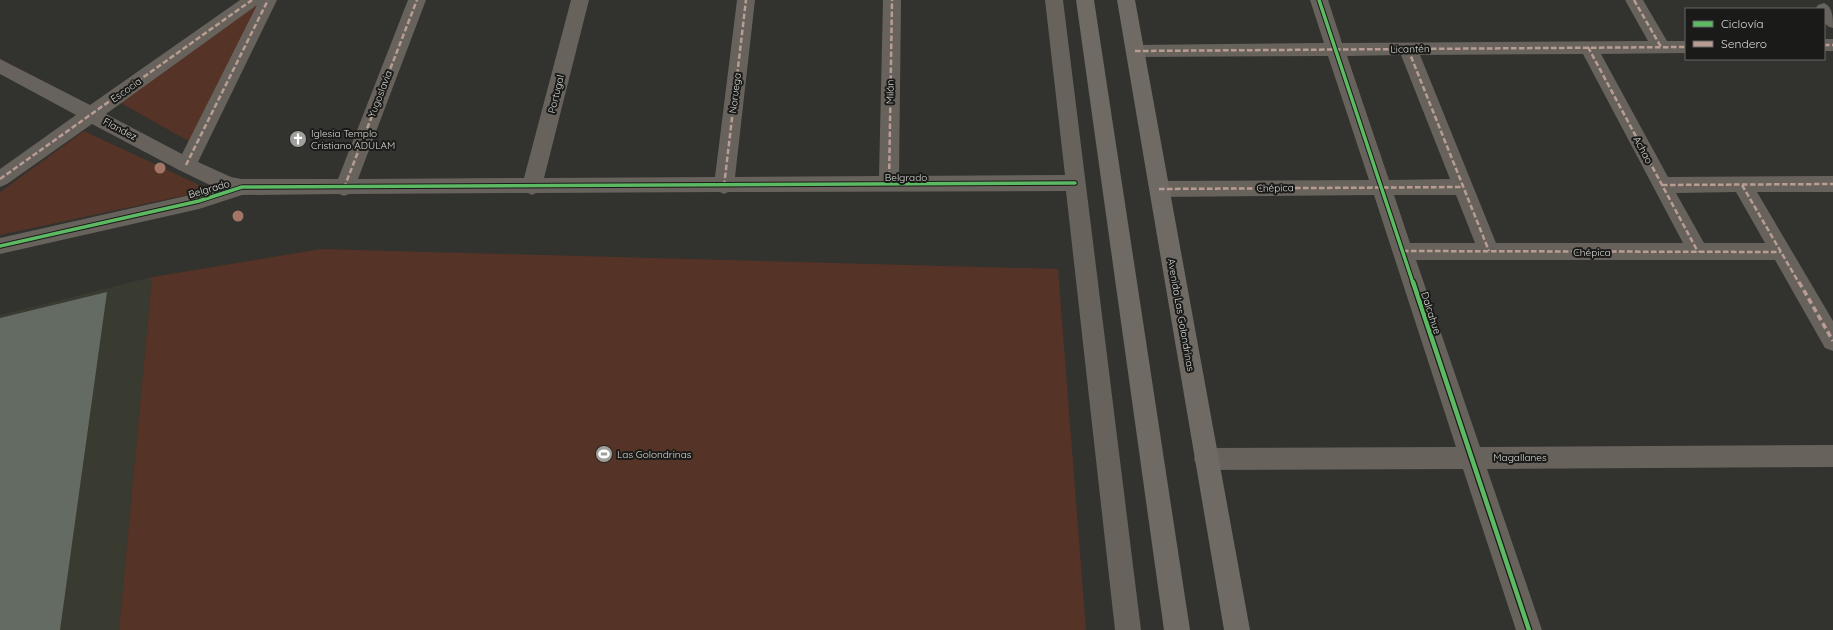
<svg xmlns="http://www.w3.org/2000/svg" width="1833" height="630" font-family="Quicksand,sans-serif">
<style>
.built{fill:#3a3b30}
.green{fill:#553326}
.building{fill:#646b62}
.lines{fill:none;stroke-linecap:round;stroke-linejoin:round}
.minor{fill:#67625c;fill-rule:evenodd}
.primary{fill:#6f6a63;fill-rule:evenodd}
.quiet-far1{stroke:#b99d93;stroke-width:2.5;stroke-dasharray:5.5 2.5;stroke-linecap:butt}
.quiet{stroke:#b99d93;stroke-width:3.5;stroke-dasharray:6 3.5;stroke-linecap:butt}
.cycleway-far1-casing{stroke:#1a1a18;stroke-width:5.5}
.cycleway-casing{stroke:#1a1a18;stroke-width:7}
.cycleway-far1{stroke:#5cba63;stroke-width:3.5}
.cycleway{stroke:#5cba63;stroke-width:4.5}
.tree{fill:#a27564}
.labels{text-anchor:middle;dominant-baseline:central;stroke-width:4;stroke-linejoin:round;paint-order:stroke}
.street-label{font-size:10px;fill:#d9d9d6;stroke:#1a1a18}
.poi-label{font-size:10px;fill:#d9d9d6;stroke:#1a1a18;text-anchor:start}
</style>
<rect width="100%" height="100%" fill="#32322f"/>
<path class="built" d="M152,277L119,630H0V315Z"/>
<path class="green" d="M261,2L192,143L119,102Z
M84,131L210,190L0,235V192Z
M321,249L1058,269L1086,630H119L152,277Z"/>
<path class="building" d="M107,292L60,630H0V318Z"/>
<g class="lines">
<path class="minor" d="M240,0H277L198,162L231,177L242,179H338L408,0H426L358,179L524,178L571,0H589L544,178L715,177L737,0H755L735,177L879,176L883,0H901L899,176L1065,175L1045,0H1063L1141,630H1115L1066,191L728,192L724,194L720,192L536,193L532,195L528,193L349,194L344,196L339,194L242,195L199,209L0,254V238L199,193L216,188L179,170L92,124L7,184L0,187V169L76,115L0,74V59L90,105ZM257,5L182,154L106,114Z
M1310,0H1328L1342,43L1648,41L1625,0H1643L1667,41H1686V53L1601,54L1668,177L1833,176V192H1757L1833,321V351L1825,348L1775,260H1416L1480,447L1833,445V467L1487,469L1542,630H1516L1463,469L1206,470L1198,467L1194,459L1198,451L1206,448L1456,447L1374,195L1159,197L1152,195L1149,189L1152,183L1159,181L1369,180L1328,56L1135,57L1129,56L1126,51L1129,46L1135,45L1324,43ZM1583,54L1683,243H1496L1420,55ZM1401,55L1450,179L1389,180L1347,56ZM1736,192L1765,243H1704L1676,193ZM1394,195H1456L1475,243H1410Z
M1824,3C1833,7 1833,17 1833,28C1822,25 1824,19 1824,9H1815L1818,5Z
M1824,39H1833V51H1824Z"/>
<path class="primary" d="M1076,0H1094L1190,630H1164Z
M1117,0H1135L1250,630H1224Z"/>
<path class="quiet-far1" d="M1634,0L1661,47
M1824,45H1833
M1588,47L1698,252
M1408,49L1489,251
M1135,51L1686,47
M186,165L268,0
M0,179L252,0
M889,185L892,0
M1662,185L1833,184
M1742,185L1799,283
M724,186L746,0
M344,188L417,0
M1159,189L1463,187
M1403,251L1781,252"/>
<path class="quiet" d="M1799,282L1833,341"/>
<g class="cycleway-far1-casing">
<path id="cycleway-far1" d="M1319,0L1413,283
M0,246L199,201L242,187L1075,183"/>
</g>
<g class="cycleway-casing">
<path id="cycleway" d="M1413,282L1529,630"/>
</g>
<use href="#cycleway-far1" class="cycleway-far1"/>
<use href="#cycleway" class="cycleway"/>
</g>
<g class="tree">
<circle cx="160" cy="168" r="5.5"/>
<circle cx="238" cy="216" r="5.5"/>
</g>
<defs>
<g id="church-disc" transform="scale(0.9)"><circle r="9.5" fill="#9f9f9c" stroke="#1a1a18"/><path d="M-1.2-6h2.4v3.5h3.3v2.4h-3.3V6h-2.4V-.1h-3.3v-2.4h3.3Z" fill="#fff"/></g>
<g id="stadium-disc" transform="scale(0.9)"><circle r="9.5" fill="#9f9f9c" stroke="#1a1a18"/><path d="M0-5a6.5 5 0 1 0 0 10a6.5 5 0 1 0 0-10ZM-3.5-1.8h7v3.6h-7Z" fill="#fff"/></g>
</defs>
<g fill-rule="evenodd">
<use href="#church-disc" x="298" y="139"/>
<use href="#stadium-disc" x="604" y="454"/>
</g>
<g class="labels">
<g class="street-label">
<text transform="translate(1410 49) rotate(-1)">Licantén</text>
<text transform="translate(126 90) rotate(-35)">Escocia</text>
<text transform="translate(890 92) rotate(-89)">Milán</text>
<text transform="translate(735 93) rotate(-83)">Noruega</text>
<text transform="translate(380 94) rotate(-69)">Yugoslavia</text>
<text transform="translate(556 94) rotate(-76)">Portugal</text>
<text transform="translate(120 129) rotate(28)">Flandez</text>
<text transform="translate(1643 150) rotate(62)">Achao</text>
<text x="906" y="177">Belgrado</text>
<text transform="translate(1275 188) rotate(-1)">Chépica</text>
<text transform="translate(209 189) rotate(-16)">Belgrado</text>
<text x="1592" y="252">Chépica</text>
<text transform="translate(1431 313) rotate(72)">Dalcahue</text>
<text transform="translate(1181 315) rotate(80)">Avenida Las Golondrinas</text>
<text x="1520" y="457">Magallanes</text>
</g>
<g class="poi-label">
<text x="311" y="133">Iglesia Templo<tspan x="311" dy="12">Cristiano ADULAM</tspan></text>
<text x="617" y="454">Las Golondrinas</text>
</g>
</g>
<rect x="1685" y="8" width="140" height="52" fill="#1a1a18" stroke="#666664"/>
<rect x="1693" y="21" width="20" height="6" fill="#5cba63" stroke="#666664"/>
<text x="1721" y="28" font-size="12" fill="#d9d9d6">Ciclovía</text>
<rect x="1693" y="41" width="20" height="6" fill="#b99d93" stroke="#666664"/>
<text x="1721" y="48" font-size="12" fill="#d9d9d6">Sendero</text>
</svg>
